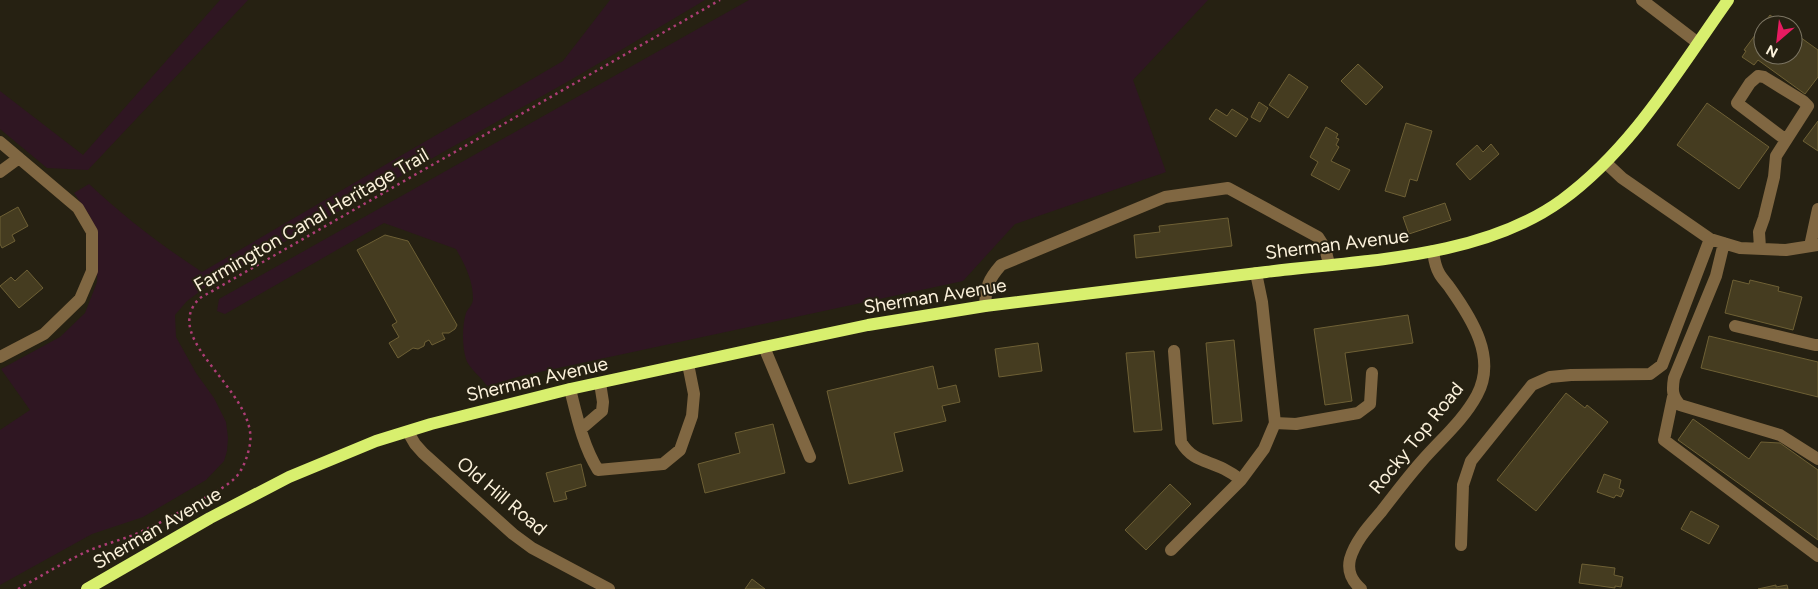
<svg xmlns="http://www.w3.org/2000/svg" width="1818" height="589" font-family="Figtree,sans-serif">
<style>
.green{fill:#2f1622}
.building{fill:#453c20;stroke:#6e6035}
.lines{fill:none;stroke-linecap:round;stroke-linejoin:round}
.path{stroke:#ad3d75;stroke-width:2.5;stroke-dasharray:2.5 4;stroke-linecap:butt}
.minor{stroke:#806742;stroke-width:12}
.major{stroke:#d8ef6e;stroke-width:12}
.labels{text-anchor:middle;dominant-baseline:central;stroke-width:4;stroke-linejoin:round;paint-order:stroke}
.street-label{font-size:19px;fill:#fbf1db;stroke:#262112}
</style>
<rect width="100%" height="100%" fill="#262112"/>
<path class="green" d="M220,0H248L88,170L47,168L0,129V91L83,155Z
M610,0H705L574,78L210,284L187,301L175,315L176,337L196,373L214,398L226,422L228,438L227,451L224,461L206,480L143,517L92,534L0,585V430L30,410L1,369L60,337L85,313L97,282L98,246L90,216L74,193L89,184C124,217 161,245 202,272L563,61Z
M749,0H1208L1133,80L1166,172L1015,224L963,281L521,376L487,386C481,377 468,367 466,359C462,347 462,325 466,313C468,308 473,305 473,299C473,280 465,265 456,249L384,223L225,314L217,311L219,299Z"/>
<path class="building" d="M1770,15L1784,25H1763V55H1793V32L1818,50V77L1805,94L1758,60L1754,65L1742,57L1746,51L1744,50Z
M1358,64L1383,87L1366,105L1341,81Z
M1289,74L1308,87L1288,118L1269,105Z
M1259,102L1268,108L1260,122L1251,117Z
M1707,103L1769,147L1739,189L1677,145Z
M1216,109L1227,116L1232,109L1248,119L1236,137L1209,119Z
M1818,121V151L1803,141Z
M1406,123L1432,131L1417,181L1410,179L1405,197L1385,191Z
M1326,127L1338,134L1336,138L1339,139L1336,145L1339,147L1331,161L1350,170L1339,190L1311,175L1318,162L1310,157Z
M1491,144L1499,154L1470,180L1456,164L1477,145L1483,152Z
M1445,203L1451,220L1409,234L1403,217Z
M18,207L28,226L12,235L15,241L2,248L0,244V217Z
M1228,218L1232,246L1136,258L1134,235L1160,232L1159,226Z
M385,235L408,241L457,325L455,329L449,333H442L445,339L432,345L429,340L425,342L424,346L418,349L413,348L398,358L389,343L399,337L392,325L397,322L357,250Z
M27,270L43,288L19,308L0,286L11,277L15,281Z
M1733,280L1749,284L1750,280L1779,287L1778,291L1802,297L1793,330L1725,313Z
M1408,315L1413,343L1345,353L1352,401L1325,405L1314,329Z
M1709,336L1818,362V397L1701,368Z
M1234,340L1242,421L1213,424L1206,343Z
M1038,343L1042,371L999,377L995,349Z
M1154,351L1162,430L1134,432L1126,353Z
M933,366L938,389L956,385L960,402L942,406L946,421L894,433L903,471L849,484L827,391Z
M1566,393L1585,408L1587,405L1608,422L1536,511L1497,480Z
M1693,419L1749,459L1761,442L1780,443L1818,470V540L1678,440Z
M773,424L785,473L705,493L698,464L740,453L735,433Z
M581,464L586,486L565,492L567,499L554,502L546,473Z
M1604,474L1621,480L1619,488L1624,490L1621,497L1616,495L1614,498L1597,492Z
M1170,484L1191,504L1146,550L1125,530Z
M1691,511L1719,526L1709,544L1681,529Z
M1582,564L1615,568L1614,575L1623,577L1621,587L1615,586V588L1579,583Z
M752,579L765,589H745Z
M1776,585V587L1787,585L1788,589H1758Z"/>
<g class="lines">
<path class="path" d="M18,589C41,576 64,562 88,551C104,544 122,540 138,533C159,524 179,512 199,501C211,494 227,487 237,476C244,467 248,455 250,444C258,391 157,339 200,298L720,0"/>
<path class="minor" d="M1642,0L1698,43
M0,142L78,208L92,232V271L80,299L44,334L0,357
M1606,163L1622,178L1710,239L1740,248L1786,250L1818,245
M0,172L19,158
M1724,243L1716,276L1674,378C1672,390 1672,396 1680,405L1780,435L1818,459
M1810,246L1818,209
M1760,248L1759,232L1764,218L1774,177L1776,156L1808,106L1803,101L1764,77L1758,76L1750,83L1737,103L1786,140
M985,306C986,286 988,280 1001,265L1165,197L1228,188L1318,237L1325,248L1329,264
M1735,326L1815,345H1818
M764,347L810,457
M1174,351L1181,442C1192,461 1207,460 1224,469C1230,472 1236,476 1241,480
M570,389C577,417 583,446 598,470L663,464L680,450L692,416L694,394L688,364
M1673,397L1664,440L1818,556
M1275,423L1296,424L1358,413L1370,404L1372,373
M581,429L602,411L603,402L600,383
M408,432L415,444L423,453L513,534L532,548L609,589
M1461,545L1463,485L1471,461L1532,385L1550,377L1571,375L1650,374L1662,365L1710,239
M1171,550L1241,480L1264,449L1275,423L1262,302L1256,273
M1361,589C1352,581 1347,572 1350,559C1355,541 1369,526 1381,512C1394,495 1407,478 1421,462C1440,440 1463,421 1477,395C1497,358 1472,319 1450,288C1447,283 1442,279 1439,273C1435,266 1434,259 1433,251"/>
<path class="major" d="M87,589L210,518L289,477L376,441L431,424L570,389L764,347L868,325L985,306C1079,295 1172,283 1266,272C1362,260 1481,259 1562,200C1633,148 1678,70 1728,0"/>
</g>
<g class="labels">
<g class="street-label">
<text transform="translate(311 220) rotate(-30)">Farmington Canal Heritage Trail</text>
<text transform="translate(1337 244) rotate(-7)">Sherman Avenue</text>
<text transform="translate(935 296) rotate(-9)">Sherman Avenue</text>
<text transform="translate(537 379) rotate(-13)">Sherman Avenue</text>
<text transform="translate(1416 438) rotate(-51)">Rocky Top Road</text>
<text transform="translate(502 496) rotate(40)">Old Hill Road</text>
<text transform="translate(157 528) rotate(-30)">Sherman Avenue</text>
</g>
</g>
<g transform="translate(1778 40) rotate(208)"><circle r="24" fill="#262112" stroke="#7b7462"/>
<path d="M0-4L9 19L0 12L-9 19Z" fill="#e71b61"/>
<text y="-8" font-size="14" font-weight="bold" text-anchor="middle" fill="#fbf1db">N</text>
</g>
</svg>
